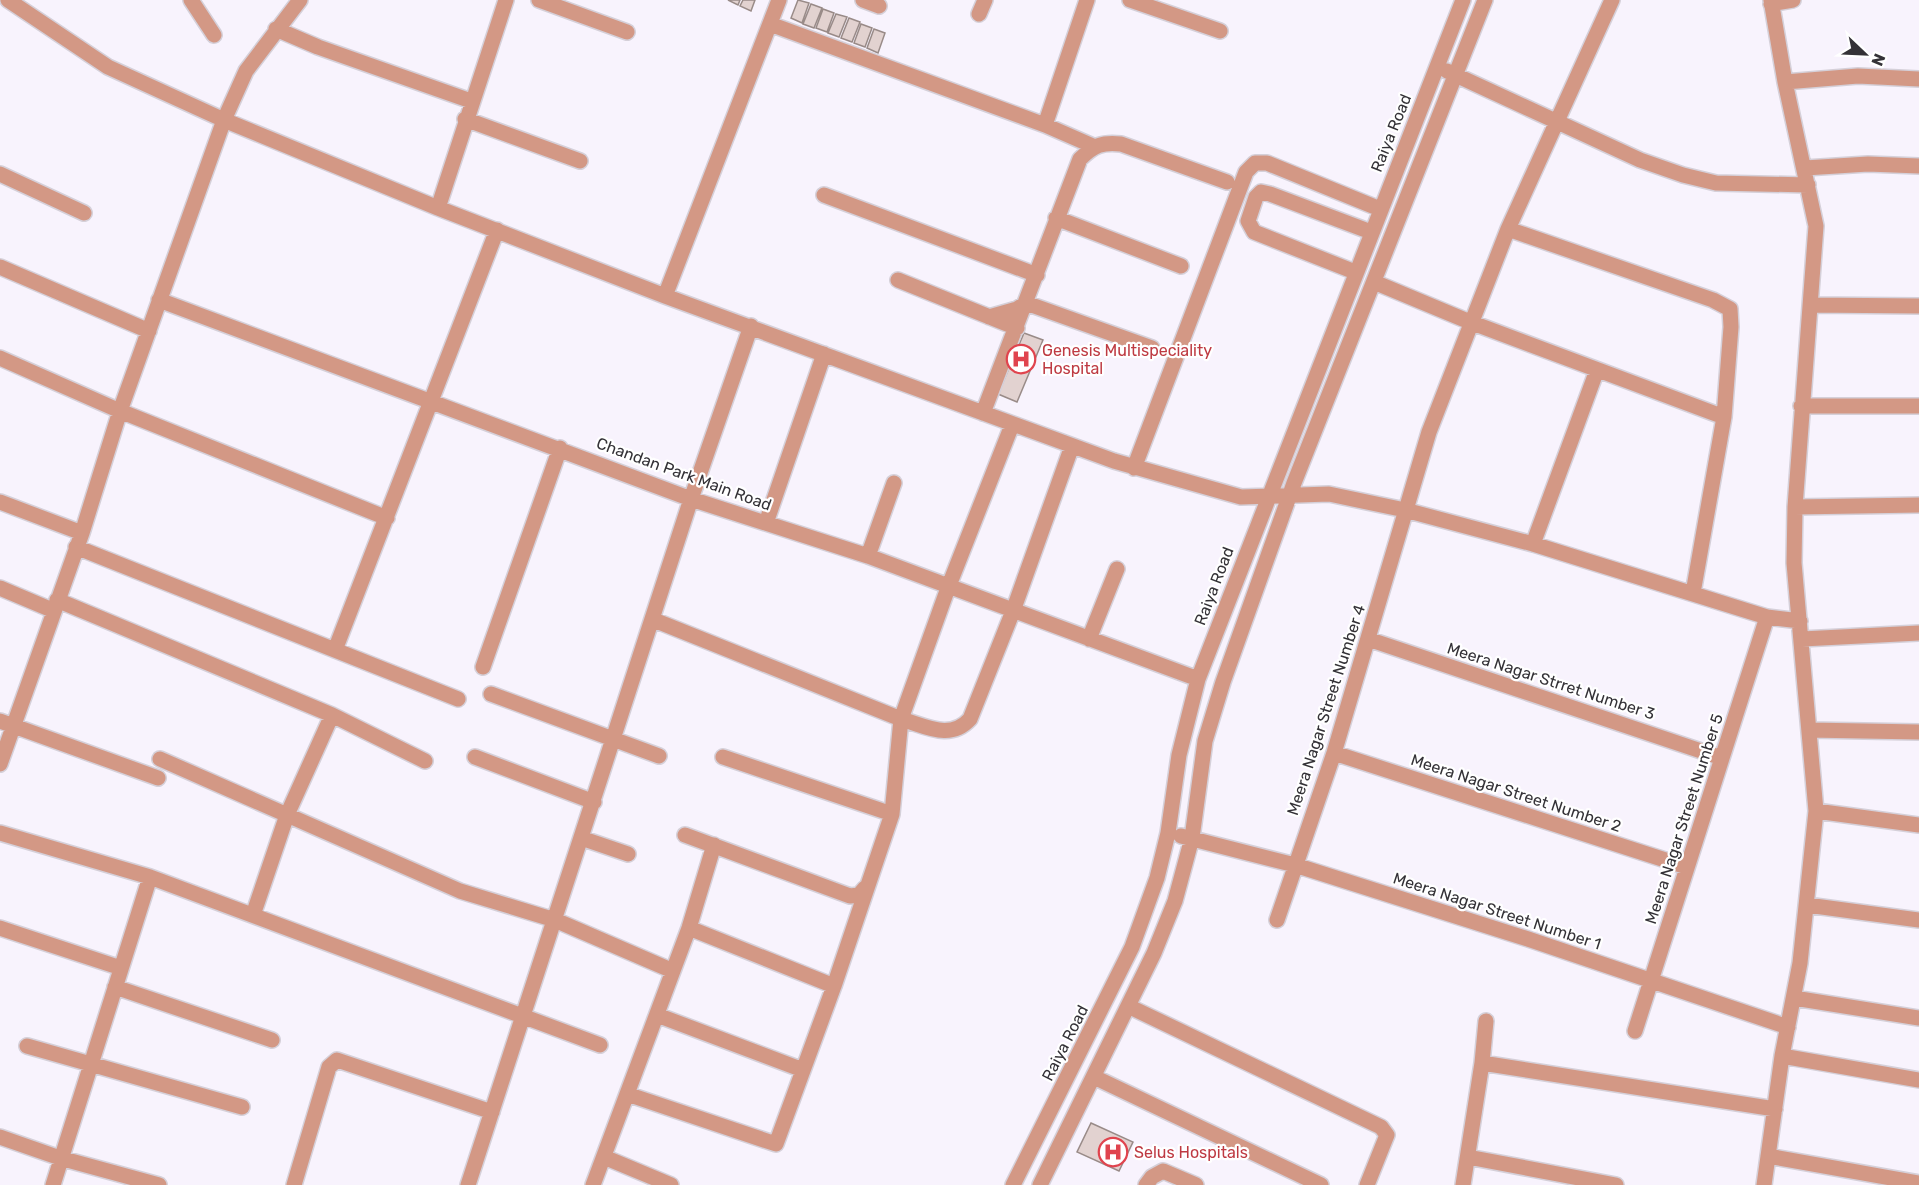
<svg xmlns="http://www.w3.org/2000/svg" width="1919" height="1185" font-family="Rubik,sans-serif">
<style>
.building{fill:#e2d2d0;stroke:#998b88;stroke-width:1.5}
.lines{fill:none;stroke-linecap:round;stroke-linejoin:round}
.minor-casing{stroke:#d5d0d9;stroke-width:18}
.minor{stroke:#d39885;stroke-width:15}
.labels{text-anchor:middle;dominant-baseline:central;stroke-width:4.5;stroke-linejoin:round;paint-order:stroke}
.street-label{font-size:16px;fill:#343237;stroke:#fff}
.health-label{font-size:16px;fill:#be3a42;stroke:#fff;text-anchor:start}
</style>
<rect width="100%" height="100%" fill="#f8f3fd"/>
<path class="building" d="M728,0H740L738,5Z
M743,0H755L751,11L740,6Z
M798,0L809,3L802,23L791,18Z
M811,4L822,8L814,28L803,24Z
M823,9L834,13L827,32L816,28Z
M836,14L847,17L839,37L828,33Z
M849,18L860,22L852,42L841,38Z
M861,24L872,28L865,47L854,43Z
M874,29L885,33L878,53L867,48Z
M1024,333L1043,340L1017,402L998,394Z
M1091,1123L1133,1142L1119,1171L1077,1152Z"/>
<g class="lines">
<g class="minor-casing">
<path id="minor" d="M8,0L108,67L224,120L438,208L665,296L1114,461L1241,497L1329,494L1405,510L1533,544L1767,617L1800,621
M191,0L214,35
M539,0L627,32
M863,0L879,6
M1130,0L1220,31
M1771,4L1793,0
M979,14L985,0
M770,24L1045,125L1093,146
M276,29L318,47L471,101
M1447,71L1640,160L1683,175L1716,183L1808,185
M1785,82L1858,76L1919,79
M465,119L580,161
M1045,125L1087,0
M1805,168L1868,164L1919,166
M0,174L84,213
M824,195L1037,275
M438,208L506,0
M1056,218L1181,266
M1508,229L1713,300L1730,309L1731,327L1724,417L1693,593
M0,267L149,331
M1355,272L1254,232L1248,221L1256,197L1261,192L1270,194L1371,232
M898,280L1017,328
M1374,282L1470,322L1724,417
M665,296L779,0
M159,300L691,499L868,556L1198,679
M1811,305L1919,306
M989,317L1017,309L1026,303L1152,348
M0,358L120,411L387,518
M1801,406H1919
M983,413L1080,159C1094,145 1102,142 1121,144L1227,182
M1134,468L1246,172L1255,163H1267L1380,209
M0,502L82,533
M1795,507L1919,505
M766,523L824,354
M1533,544L1597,370
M76,547L458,699
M868,556L894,483
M0,588L52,610
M57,600L332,715L425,761
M654,620L901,719L948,588L1012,425
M1089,639L1117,569
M1368,639L1722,758
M1802,639L1919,633
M335,650L497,230
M483,667L560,448
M491,694L659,756
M0,721L158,778
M1809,730L1919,732
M1334,753L1687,867
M475,757L594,802
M723,757L892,814
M160,759L460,891L555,920L673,971
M0,764L82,533L120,411L224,120L246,71L300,0
M1816,811L1919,825
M0,833L150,877L600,1045
M685,835L850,896L859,895L865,888
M1181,836L1295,865L1528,939L1788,1027
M581,838L628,854
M1807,905L1919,920
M253,915L287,815L332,715
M1277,920L1334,753L1429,432L1508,229L1612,0
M0,928L121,968
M689,928L834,986
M115,987L272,1040
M1794,998L1919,1018
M1128,1006L1381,1127L1387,1135L1367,1185
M657,1015L803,1070
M1635,1031L1767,617
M27,1046L242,1107
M1782,1056L1919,1080
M1482,1063L1486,1021
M1094,1077L1321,1185
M627,1094L776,1144L834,986L892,814L901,719C926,726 950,741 970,719L1013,611L1072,446
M0,1137L60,1158L159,1185
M1768,1156L1919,1183
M604,1157L671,1185
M1468,1157L1616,1185
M53,1185L150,877
M294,1185L329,1067L337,1060L492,1112
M468,1185L691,499L751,326
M593,1185L689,928L714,845
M1013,1185L1132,947L1157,878L1168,833L1179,755L1198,679L1463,0
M1040,1185L1154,953L1175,901L1192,838L1205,741L1223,682L1294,483L1485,0
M1146,1185L1152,1177L1163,1171L1196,1185
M1463,1185L1482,1063L1775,1109
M1764,1185L1782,1056L1800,963L1816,811L1794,563L1795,507L1816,226L1785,82L1771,0"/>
</g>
<use href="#minor" class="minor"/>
</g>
<defs>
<g id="hospital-ring" transform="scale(1.5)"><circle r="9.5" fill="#fff" stroke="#e0444e" stroke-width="1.5"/><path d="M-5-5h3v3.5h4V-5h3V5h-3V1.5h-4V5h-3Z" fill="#e0444e"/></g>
</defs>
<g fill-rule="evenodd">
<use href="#hospital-ring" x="1021" y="359"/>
<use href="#hospital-ring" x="1113" y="1152"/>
</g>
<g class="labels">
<g class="street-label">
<text transform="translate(1391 133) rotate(-68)">Raiya Road</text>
<text transform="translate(684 474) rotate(20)">Chandan Park Main Road</text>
<text transform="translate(1214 586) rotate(-69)">Raiya Road</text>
<text transform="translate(1551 681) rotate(18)">Meera Nagar Strret Number 3</text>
<text transform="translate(1326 710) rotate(-72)">Meera Nagar Street Number 4</text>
<text transform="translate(1516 793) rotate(18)">Meera Nagar Street Number 2</text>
<text transform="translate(1684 819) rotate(-72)">Meera Nagar Street Number 5</text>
<text transform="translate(1497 911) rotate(18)">Meera Nagar Street Number 1</text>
<text transform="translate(1065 1043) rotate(-63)">Raiya Road</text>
</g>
<g class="health-label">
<text x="1042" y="350">Genesis Multispeciality<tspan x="1042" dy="18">Hospital</tspan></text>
<text x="1134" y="1152">Selus Hospitals</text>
</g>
</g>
<g transform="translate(1865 54) rotate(113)" stroke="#ffffff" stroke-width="4.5" paint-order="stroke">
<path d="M0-4.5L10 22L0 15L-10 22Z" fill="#343237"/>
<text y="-9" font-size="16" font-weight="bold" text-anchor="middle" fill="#343237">N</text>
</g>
</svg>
